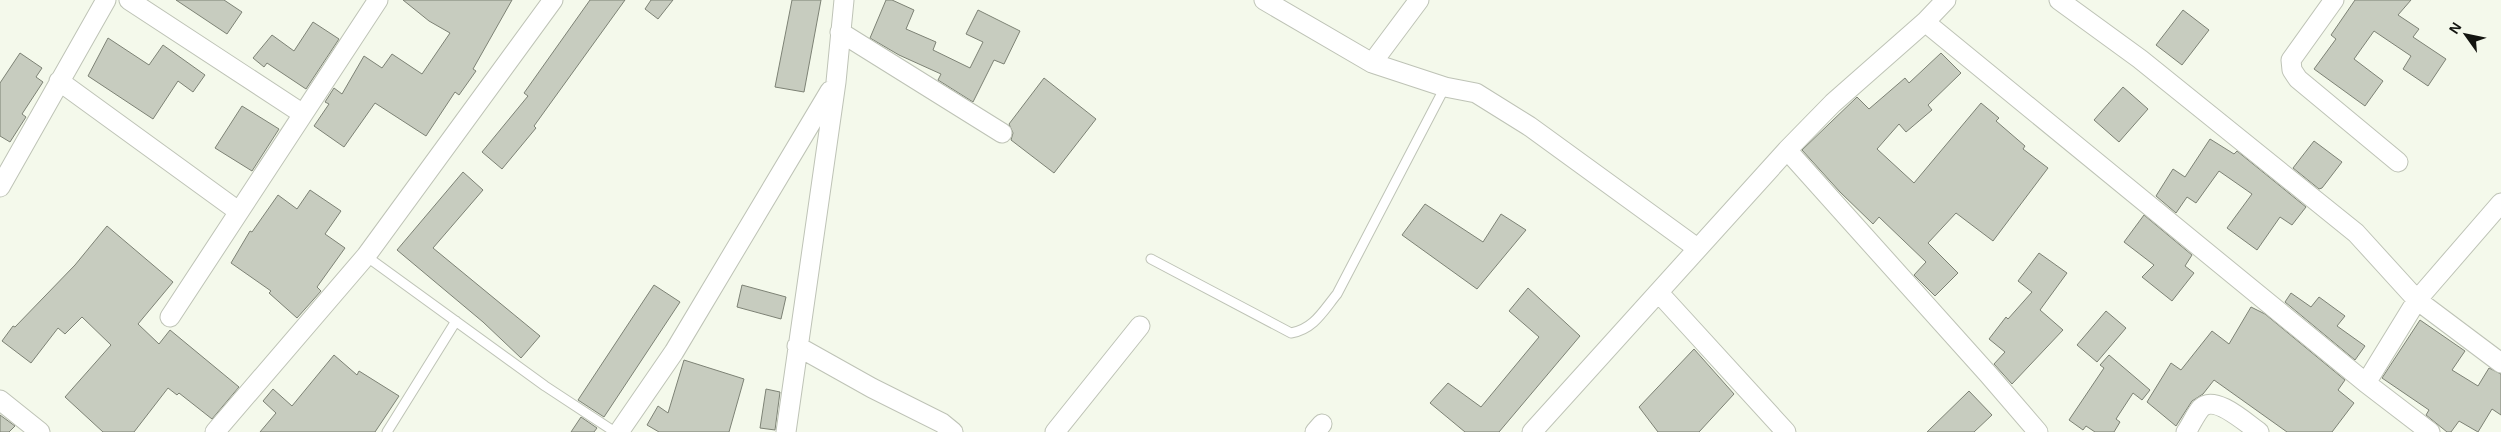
<svg xmlns="http://www.w3.org/2000/svg" width="2501" height="432" font-family="Helvetica,sans-serif">
<style>
.building{fill:#c7ccbf;stroke:#7d8275}
.lines{fill:none;stroke-linecap:round;stroke-linejoin:round}
.service-casing{stroke:#bec3b6;stroke-width:11}
.minor-casing{stroke:#bec3b6;stroke-width:21}
.service{stroke:#fff;stroke-width:9}
.minor{stroke:#fff;stroke-width:19}
</style>
<rect width="100%" height="100%" fill="#f4f9eb"/>
<path class="building" d="M176,0H224L242,12L227,34Z
M403,0H512L473,69L476,71L459,95L455,92L426,136L375,103L344,147L314,126L329,104L325,102L334,88L342,94L364,56L382,68L392,54L422,74L450,33L429,21Z
M590,0H625L534,126L536,128L502,169L482,152L528,96L524,93Z
M651,0H673L658,19L645,9Z
M792,0H821L804,92L775,87Z
M886,0H892L914,10L906,29L936,42L933,50L970,68L983,42L966,34L978,10L1020,31L1004,64L994,60L973,102L938,80L941,74L899,55L870,38Z
M2355,0H2411L2398,15L2419,29L2413,37L2446,59L2428,86L2403,69L2411,56L2374,31L2354,59L2383,81L2365,106L2314,69L2336,39L2331,35Z
M2183,10L2209,30L2182,65L2156,45Z
M313,22L339,39L306,89L267,63L264,67L253,58L272,35L294,51Z
M108,38L149,65L163,45L205,75L193,92L178,81L153,119L88,76Z
M20,53L42,68L36,77L43,82L22,114L26,117L10,142L0,136V83Z
M1941,53L1961,73L1928,105L1932,110L1906,132L1899,124L1877,149L1914,183L1981,103L1999,118L1996,121L2025,146L2023,149L2048,168L1993,241L1956,213L1928,243L1958,273L1935,296L1914,275L1926,262L1879,217L1873,224L1840,192L1802,150L1857,97L1869,109L1905,78L1909,83Z
M1044,78L1096,119L1054,173L1011,140L1013,133L1009,124Z
M2123,87L2148,109L2119,142L2094,120Z
M242,106L279,129L252,171L215,148Z
M2210,139L2234,154L2237,151L2306,207L2292,225L2280,217L2257,250L2227,228L2252,194L2219,171L2196,203L2187,197L2176,213L2156,196L2173,169L2185,177Z
M2314,141L2342,162L2322,188L2319,189L2293,168Z
M463,172L483,190L433,248L540,336L521,358L483,322L397,250Z
M310,190L341,211L325,234L345,248L317,287L321,291L297,318L269,293L271,291L231,263L250,231L252,232L278,195L297,209Z
M1425,204L1483,242L1501,214L1526,230L1477,289L1402,235Z
M2144,215L2192,255L2185,266L2194,273L2172,301L2142,277L2154,265L2124,242Z
M107,226L173,282L138,324L159,344L170,330L239,387L212,419L179,393L177,395L168,388L134,432H103L65,397L111,345L82,317L65,334L58,328L31,363L2,341L13,326L15,327L75,265Z
M2039,253L2067,273L2040,310L2063,330L2012,384L1994,364L2005,352L1989,339L2006,317L2008,319L2032,292L2018,281Z
M654,285L680,302L604,417L578,400Z
M742,285L786,297L781,319L737,307Z
M1528,288L1580,336L1499,432H1465L1430,403L1448,383L1481,407L1539,337L1509,311Z
M2291,293L2311,307L2319,297L2345,316L2337,326L2365,346L2355,360L2285,302Z
M2251,307L2265,314L2345,380L2338,390L2354,403L2332,432H2287L2214,380L2203,394L2192,401L2176,426L2147,402L2171,363L2181,370L2212,331L2229,344Z
M2106,311L2126,328L2097,362L2077,345Z
M2420,320L2465,351L2452,370L2478,386L2489,368L2501,374V415L2492,409L2478,432L2459,421L2451,432H2447L2426,415L2429,410L2382,378Z
M1694,349L1734,394L1699,432H1658L1639,407Z
M334,355L357,375L359,371L399,396L375,432H260L276,413L263,401L273,389L292,406Z
M2109,355L2150,390L2142,400L2133,393L2116,419L2120,422L2114,432H2095L2086,426L2083,430L2069,420L2104,368L2100,365Z
M684,360L744,379L729,432H659L647,425L658,406L668,413Z
M766,389L780,392L775,430L760,428Z
M1969,391L1992,415L1974,432H1927Z
M0,415L15,426L9,432H0Z
M581,417L597,428L594,432H571Z"/>
<g class="lines">
<g class="service-casing">
<path id="service" d="M366,256L545,386L615,432
M1151,259L1291,333C1314,329 1323,311 1337,294L1445,87
M387,432L456,321"/>
</g>
<g class="minor-casing">
<path id="minor" d="M129,0L303,114
M1264,0L1372,63L1445,87L1476,93L1529,126L1697,248
M2059,0L2140,59L2356,233L2417,300L2501,363
M2334,0L2291,60L2292,70L2298,79L2398,162
M1925,22L2366,383L2430,432
M840,32L1002,133
M1372,63L1419,0
M59,81L238,211
M1787,150L1988,374L2038,432
M0,187L106,0
M1659,293L1786,432
M170,317L378,0
M797,346L872,388L942,423L953,432
M2366,383L2417,300L2501,203
M0,400L40,432
M215,432L366,256L553,0
M619,432L674,352L830,91
M786,432L836,82L844,0
M1055,432L1140,326
M1315,432L1322,424
M1532,432L1787,150L1833,103L1925,22L1946,0
M2186,432C2191,425 2195,415 2201,408C2215,394 2246,423 2259,432"/>
</g>
<use href="#service" class="service"/>
<use href="#minor" class="minor"/>
</g>
<g transform="translate(2466 35) rotate(303)" stroke="#f4f9eb" stroke-width="4" paint-order="stroke">
<path d="M0-4L9 19L0 12L-9 19Z" fill="#131510"/>
<text y="-8" font-size="14" font-weight="bold" text-anchor="middle" fill="#131510">N</text>
</g>
</svg>
